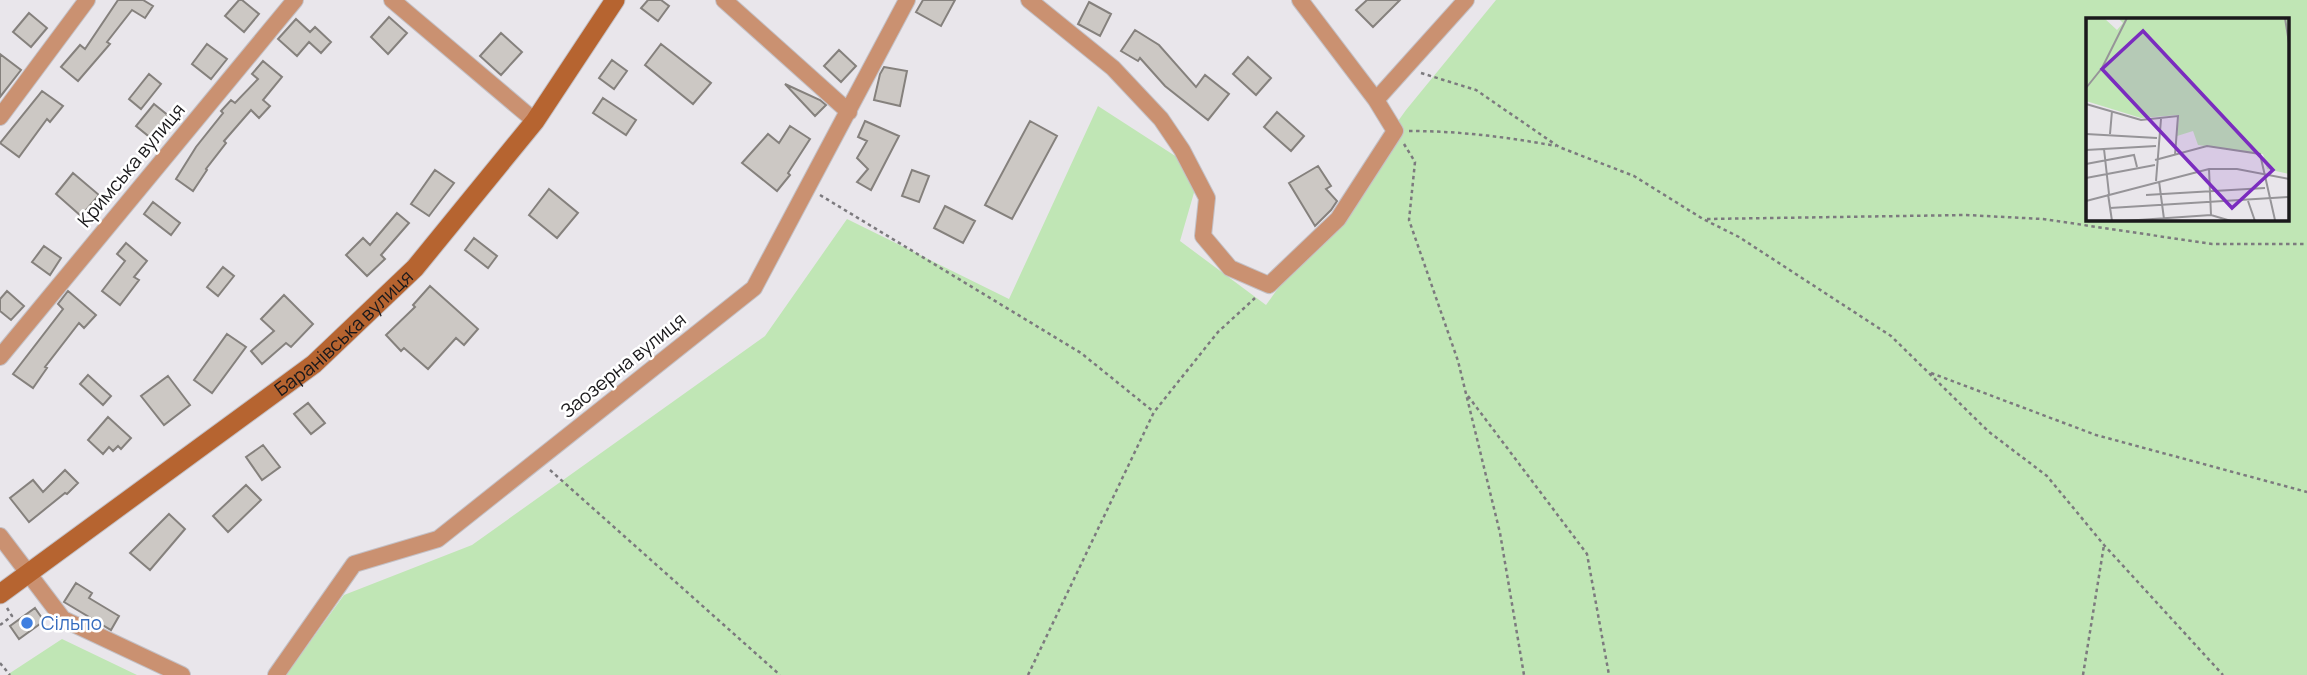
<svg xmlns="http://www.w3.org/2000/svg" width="2307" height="675" font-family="Manrope,sans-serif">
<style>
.green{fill:#c0e6b5;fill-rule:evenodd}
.building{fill:#ccc8c4;stroke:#85817d;stroke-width:2}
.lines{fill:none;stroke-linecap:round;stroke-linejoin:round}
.minor-casing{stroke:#c4c1c6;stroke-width:18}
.secondary-casing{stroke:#c4c1c6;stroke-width:21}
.path{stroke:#7c7a7e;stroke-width:2.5;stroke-dasharray:3.5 3.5;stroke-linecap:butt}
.minor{stroke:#ca9171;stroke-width:16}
.secondary{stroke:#b66430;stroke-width:19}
.shop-dot{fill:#3f7fe0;stroke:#fff;stroke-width:2.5}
.labels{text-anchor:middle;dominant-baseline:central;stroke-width:5;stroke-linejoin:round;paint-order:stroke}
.street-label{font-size:19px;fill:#1a191b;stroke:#fff}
.shop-label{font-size:19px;fill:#366cbe;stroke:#fff;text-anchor:start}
.inset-road{fill:none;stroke:#969498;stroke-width:2}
.view{fill:#7b2cbf;fill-opacity:0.15;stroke:#7b2cbf;stroke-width:3.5}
.inset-edge{fill:none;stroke:#1a191b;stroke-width:3.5}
</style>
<rect width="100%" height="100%" fill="#e9e6eb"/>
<path class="green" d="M1496,0H2307V675H286L344,595L472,545L765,336L847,219L1009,299L1098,106L1200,172L1180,241L1266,305L1406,110ZM2088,19H2288V219H2088Z
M62,639L137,675H7Z"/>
<path class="building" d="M118,0H143L153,6L145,18L132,10L107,42L110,44L78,81L61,67L80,45L85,49Z
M239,0H242L259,14L244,32L225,16Z
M648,0H661L669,6L658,21L641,8Z
M923,0H955L941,26L916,12Z
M1367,0H1400L1373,27L1356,10Z
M1089,2L1111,14L1100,36L1078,24Z
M29,13L47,28L31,47L13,32Z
M389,17L407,33L388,54L371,37Z
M296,19L310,32L315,27L331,42L321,53L309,42L297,56L278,39Z
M1135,30L1159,45L1196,87L1205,75L1229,94L1208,120L1165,86L1140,58L1138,61L1121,51Z
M501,33L522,52L501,75L480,56Z
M207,44L227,59L211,79L192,64Z
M661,44L711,83L693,104L645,65Z
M839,50L856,66L841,82L824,66Z
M0,54L21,70L0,97Z
M1248,57L1271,78L1256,95L1233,74Z
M612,60L627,71L614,89L599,78Z
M263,61L282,77L263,100L270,106L259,118L251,110L224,141L226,143L206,169L207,170L193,191L176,179L196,147L223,113L221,111L231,100L235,103L258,79L252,74Z
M884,67L907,71L900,106L874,100L880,74Z
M149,74L161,84L141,109L129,99Z
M785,84L820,100L826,105L815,116Z
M42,91L63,106L50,122L47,119L19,157L0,143Z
M603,98L636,120L626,135L593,113Z
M154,104L175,121L157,143L136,126Z
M1277,112L1304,136L1291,151L1264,127Z
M865,121L899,136L871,190L857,182L868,169L857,158L867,141L858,137Z
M1030,121L1057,136L1012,219L985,205Z
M790,126L810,139L788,173L790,175L777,191L742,163L768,134L779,143Z
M1318,166L1331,186L1326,189L1337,201L1331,210L1315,226L1289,183Z
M435,170L454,183L429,216L411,204Z
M912,170L929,176L919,202L902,196Z
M73,173L99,195L81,216L56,194Z
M549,189L578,213L557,238L529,215Z
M153,202L180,223L171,235L144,214Z
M945,206L975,221L963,243L934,228Z
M397,213L409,223L381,255L385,259L367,276L346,255L363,238L370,245Z
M474,238L497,256L488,268L465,250Z
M126,243L147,261L134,277L139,280L120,305L102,291L125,261L117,254Z
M44,246L61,258L50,275L32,262Z
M223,267L234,276L218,296L207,287Z
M430,286L478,329L464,345L456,338L428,369L404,348L401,351L386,335L415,307L413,305Z
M7,291L24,306L11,320L0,311V299Z
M68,291L96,315L84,328L79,323L45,367L47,368L33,388L13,374L63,309L58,304Z
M284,295L313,324L291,347L286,343L262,364L251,351L274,331L261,319Z
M227,334L246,347L212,393L194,380Z
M88,375L111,396L103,405L80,384Z
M168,376L190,405L164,425L141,396Z
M308,403L325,423L311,434L294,414Z
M108,417L131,438L121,449L118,446L113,451L109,447L103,454L88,440Z
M263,445L280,467L262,480L246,457Z
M65,470L78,483L67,494L65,493L29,522L10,498L33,480L43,492Z
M246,485L261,500L228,532L213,516Z
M169,514L185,529L150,570L130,553Z
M76,583L92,593L89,598L119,616L111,630L64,602Z
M35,608L44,621L19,639L10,626Z"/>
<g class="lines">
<g class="minor-casing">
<path id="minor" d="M392,0L535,121
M724,0L849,112
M1029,0L1113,68L1161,119L1182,150L1207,198L1203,236L1230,268L1269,285L1338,219L1395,131L1376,100L1300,0
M1376,100L1466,0
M0,117L87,0
M0,357L295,0
M0,536L63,619L182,675
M276,675L354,564L438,539L754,288L907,0"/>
</g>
<g class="secondary-casing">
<g id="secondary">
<path id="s1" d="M0,594L314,364L415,268L535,121L615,0"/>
</g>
</g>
<path class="path" d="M1421,73L1476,90L1559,147L1634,176L1703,219L1739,237L1891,336L1989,432L2047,476L2104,545L2223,675
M1409,131C1459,131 1507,137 1556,146
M1404,144L1415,162L1409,220L1458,361L1500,533L1524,675
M820,195L1081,353L1154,412
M1707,219L1966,215L2043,219L2212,244H2307
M1931,373L2096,435L2307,492
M1468,396L1587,554L1609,675
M550,470L780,675
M0,625L12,616L7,608
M0,663L10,675
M1028,675L1154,412L1218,332L1255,298
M2083,675L2104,545"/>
<use href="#minor" class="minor"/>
<use href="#secondary" class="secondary"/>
</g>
<circle class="shop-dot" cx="27" cy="623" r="7"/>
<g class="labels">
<g class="street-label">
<text transform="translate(131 165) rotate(-50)">Кримська вулиця</text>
<text stroke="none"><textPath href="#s1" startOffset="432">Баранівська вулиця</textPath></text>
<text transform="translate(623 365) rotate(-39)">Заозерна вулиця</text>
</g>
<g class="shop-label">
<text x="41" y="623">Сільпо</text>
</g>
</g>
<g transform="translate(2086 18)">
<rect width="203" height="203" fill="#e9e6eb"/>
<path d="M0,0H18L31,12L37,5L32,0H203V156L181,151L177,136L112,127L107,113L91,118L93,97L55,100L0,83Z" fill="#c0e6b5"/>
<path class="inset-road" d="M199,0L203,25M0,70L16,50L41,0M0,86L55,102L92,98L89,137M0,116L71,120M24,116L26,93M18,131L23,176M0,132L70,128M69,142L121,128L174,136L189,202M0,146L48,137L51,149M123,151L125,197M0,160L69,147M70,163L75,101M73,163L78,201M22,176L26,203M60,177L179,170M0,183L123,151H151L203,161M162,183L169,203M24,190L203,179M38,203L125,197L145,203"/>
<path class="view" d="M57,13L187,152L146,190L16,51Z"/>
<rect width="203" height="203" class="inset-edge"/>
</g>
</svg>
